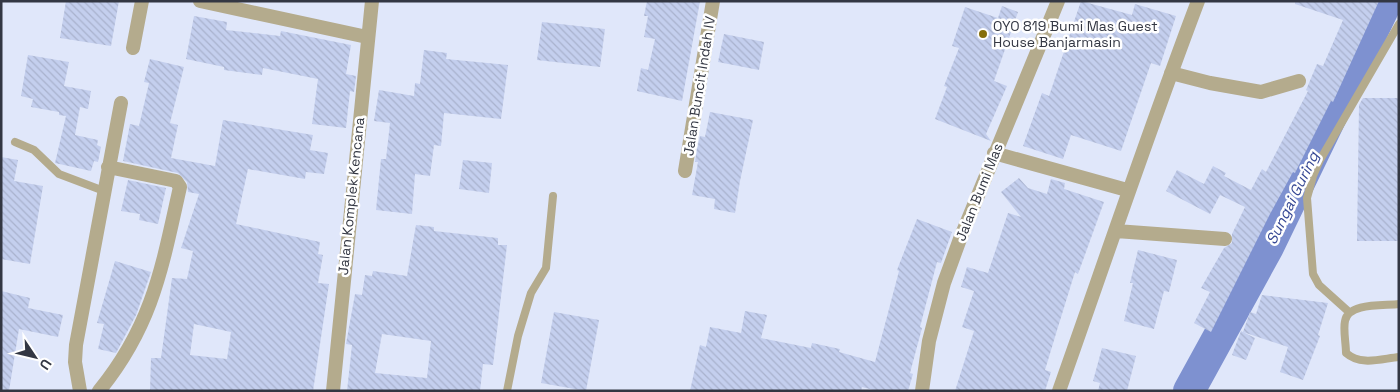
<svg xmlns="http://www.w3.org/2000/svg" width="1400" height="392" font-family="'Space Grotesk',sans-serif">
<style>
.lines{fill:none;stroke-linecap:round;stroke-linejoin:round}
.river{stroke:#7e91d0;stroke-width:32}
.building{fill:url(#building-back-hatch);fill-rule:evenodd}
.service{stroke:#b4ab8d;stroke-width:8}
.minor{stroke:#b4ab8d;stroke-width:14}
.tertiary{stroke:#b4ab8d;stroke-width:14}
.poi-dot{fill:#856e0b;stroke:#fff;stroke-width:2}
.labels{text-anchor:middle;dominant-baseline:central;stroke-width:5;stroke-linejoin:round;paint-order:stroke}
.poi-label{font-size:14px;fill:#333743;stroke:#fff;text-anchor:start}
.street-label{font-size:14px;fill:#333743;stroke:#fff}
.water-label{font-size:15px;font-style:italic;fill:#364894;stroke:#fff}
</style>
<defs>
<pattern id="building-back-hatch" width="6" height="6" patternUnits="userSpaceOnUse" patternTransform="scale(1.25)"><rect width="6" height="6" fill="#c4cfee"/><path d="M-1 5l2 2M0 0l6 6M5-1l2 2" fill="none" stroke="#a9b2cd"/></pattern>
</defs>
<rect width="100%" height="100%" fill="#e0e7fa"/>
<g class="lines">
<path class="river" d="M1189,391L1268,247L1387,1"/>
</g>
<path class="building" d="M66,1H119L111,46L60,38Z
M647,1H700L682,101L637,91L641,68L648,70L655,39L644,37L648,16H644Z
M1081,1L1132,15L1135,4L1176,16L1160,66L1151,63L1121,151L1071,135L1063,159L1023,146L1042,93L1049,96Z
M1295,1H1379L1333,102L1331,101L1295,173L1293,172L1270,214L1211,332L1194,323L1210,292L1201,288L1224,248L1232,243V234L1245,207L1220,195L1210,214L1166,191L1177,170L1204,184L1213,166L1226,173L1224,176L1251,190L1262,169L1266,172L1308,91L1306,90L1317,64L1323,66L1343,20L1295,4Z
M1002,6L1018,12L994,81L1007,86L986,134L991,141L935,119L947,87L944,86L959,48L952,46L965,7L998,18Z
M194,16L227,22L226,30L280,36L281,31L351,45L346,74L356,76L354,92L350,91L346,128L312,124L318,79L263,68L262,75L224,70V67L186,59Z
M542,22L605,29L600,67L537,60Z
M724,34L764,42L759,70L718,62Z
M424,50L447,53L446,59L508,65L501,119L444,113L441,146L434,145L430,176L415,174L412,214L376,210L381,159H386L390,123L374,121L379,90L414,96L415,83L420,84Z
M28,55L69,62L64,86L91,91L88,109L80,107L75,135L98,140L97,145L101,147L98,162L94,161L91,171L55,163L66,116L59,115V112L31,107L33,99L21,96Z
M150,59L184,67L170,123L178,125L171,158L215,166L223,120L313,135L310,150L328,153L324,174L306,172L305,179L248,169L236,224L320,242L318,254L323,255L318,283L329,284L313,391H150L151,358H161L172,278L187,279L193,251L181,248L199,194L188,192L187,182L178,173L123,161L130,124L139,126L149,83L144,82ZM194,324L231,332L227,359L190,355Z
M1363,98H1399V241H1357L1359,105Z
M710,112L753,120L740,181L735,213L714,209L715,199L692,195L698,162H695L697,149L700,136L705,137Z
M1,157L18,160L14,181L43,186L30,264L1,259Z
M463,160L492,163L489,193L459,189Z
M1019,178L1028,188L1047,194L1051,179L1065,183L1064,189L1104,202L1078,274L1075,272L1058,327L1045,370L1051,372L1045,391H955L974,331L962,327L974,291L961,287L967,267L988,273L1008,213L1021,217L1001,192Z
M128,180L166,188L158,224L139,220L140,214L121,211Z
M917,219L952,232L941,263L937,262L920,327L922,328L910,373L913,374L908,391H877L862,387L861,391H690L700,345L706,347L710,327L741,333L745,311L767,315L761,338L811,348L812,343L840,349L839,352L875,362L899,271L897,270Z
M416,225L434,227V231L498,238V245H507L493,365L483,364L480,391H347L352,345L346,344L355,294L362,295L365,275L372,276L373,271L407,276ZM382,334L431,341L427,378L375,373Z
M1138,250L1177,260L1169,292L1164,291L1154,329L1124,321L1133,283H1130Z
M115,261L151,272L136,315L116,353L98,349L104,324L97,323Z
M1,291L30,298L28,308L63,315L58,337L19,329L9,391L1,390Z
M1262,295L1328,303L1318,335L1320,336L1303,380L1280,372L1288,347L1243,332L1250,312L1256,314Z
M554,312L599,320L586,391L541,383Z
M1241,331L1255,338L1246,360L1232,355Z
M1102,348L1136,356L1127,391H1098L1100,383L1093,381Z"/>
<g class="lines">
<path class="service" d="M15,142L34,150L59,174L104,191
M1399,304C1385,306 1348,302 1345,321C1343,330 1346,343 1346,353C1361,366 1380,359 1399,357
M1349,312L1319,285L1313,274L1307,198L1313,176L1320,160L1399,24
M507,391L518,336L531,293L546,268L553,196"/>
<path class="minor" d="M200,1L367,37
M133,48L142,1
M1171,73L1210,83L1261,92L1299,81
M994,153L1127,190
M685,171L713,1
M1116,231L1225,239
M80,391L75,362L76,345L121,103
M99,391C153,325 162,267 180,187L176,181L108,167
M333,391L372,1
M1059,391C1105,261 1149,130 1198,1"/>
<path class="tertiary" d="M922,391L929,341L944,283L960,239L1058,1"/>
</g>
<circle class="poi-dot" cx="983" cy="34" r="5"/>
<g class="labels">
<g class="poi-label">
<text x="993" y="26">OYO 819 Bumi Mas Guest<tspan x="993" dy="16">House Banjarmasin</tspan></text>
</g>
<g class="street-label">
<text transform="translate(699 86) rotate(-81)">Jalan Buncit Indah IV</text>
<text transform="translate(979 192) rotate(-68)">Jalan Bumi Mas</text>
<text transform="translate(351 196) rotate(-84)">Jalan Komplek Kencana</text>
</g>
<g class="water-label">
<text transform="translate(1292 198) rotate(-64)">Sungai Guring</text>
</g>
</g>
<rect width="1400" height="392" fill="none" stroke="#333743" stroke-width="5"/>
<g transform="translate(35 357) rotate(125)" stroke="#ffffff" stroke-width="4" paint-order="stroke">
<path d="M0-4L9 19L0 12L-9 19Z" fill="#333743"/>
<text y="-8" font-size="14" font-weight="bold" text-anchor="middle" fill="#333743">U</text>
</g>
</svg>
